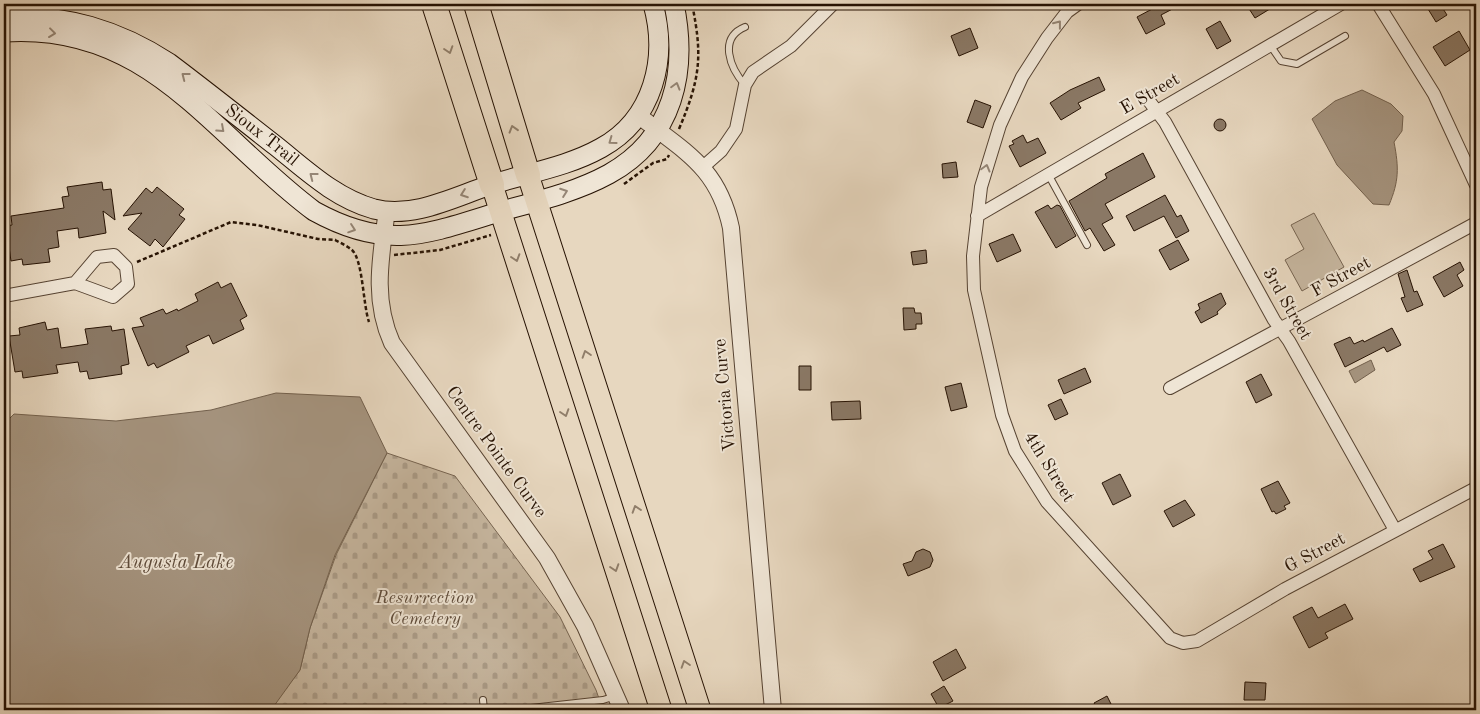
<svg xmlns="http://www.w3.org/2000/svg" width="1480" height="714" font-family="'Old Standard TT',serif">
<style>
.cemetery{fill:url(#cemetery-stones);stroke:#766451}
.green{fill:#c6b69f;stroke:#766451}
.water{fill:#a5947f;stroke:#72604d}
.building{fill:#8a7865;stroke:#261203}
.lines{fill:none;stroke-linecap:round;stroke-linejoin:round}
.service-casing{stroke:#564332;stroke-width:8}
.minor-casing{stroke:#564332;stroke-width:14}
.tertiary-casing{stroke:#564332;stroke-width:18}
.secondary-casing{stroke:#261203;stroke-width:21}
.trunk-casing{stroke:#261203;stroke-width:23}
.motorway-casing{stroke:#261203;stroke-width:26}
.path{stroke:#261203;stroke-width:2.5;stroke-dasharray:4 2.5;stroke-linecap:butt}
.service{stroke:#efe5d5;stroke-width:6}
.minor{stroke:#efe5d5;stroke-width:12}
.tertiary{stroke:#efe5d5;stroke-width:16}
.secondary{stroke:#efe5d5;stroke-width:19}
.trunk{stroke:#e7d7bf;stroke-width:21}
.motorway{stroke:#e7d7bf;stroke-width:24}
.oneway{stroke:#958676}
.oneway2{stroke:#907e6a}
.labels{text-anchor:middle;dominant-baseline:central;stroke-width:4;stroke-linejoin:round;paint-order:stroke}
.street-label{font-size:18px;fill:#261203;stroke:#efe5d5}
.park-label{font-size:18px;font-style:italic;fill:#5e4b3a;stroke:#efe5d5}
.water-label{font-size:19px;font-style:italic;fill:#5f4c3b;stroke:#efe5d5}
</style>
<defs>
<pattern id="cemetery-stones" width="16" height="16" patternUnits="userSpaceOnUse" patternTransform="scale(1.25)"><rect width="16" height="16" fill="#c6b69f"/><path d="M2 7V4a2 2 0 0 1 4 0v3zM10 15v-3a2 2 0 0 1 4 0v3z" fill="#aa9b87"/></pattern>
</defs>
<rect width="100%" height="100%" fill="#e7d7bf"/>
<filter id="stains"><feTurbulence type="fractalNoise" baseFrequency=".004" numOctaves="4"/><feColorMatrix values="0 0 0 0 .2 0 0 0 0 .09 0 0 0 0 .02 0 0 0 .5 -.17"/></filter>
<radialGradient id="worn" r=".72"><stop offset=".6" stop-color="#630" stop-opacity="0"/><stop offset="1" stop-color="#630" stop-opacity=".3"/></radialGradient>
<path class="cemetery" d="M387,453L455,476L560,617L596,690L603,710H269L300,670L310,628L336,555Z"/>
<path class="green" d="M1314,213L1344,267L1302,291L1285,260L1304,249L1291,225Z"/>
<path class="water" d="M1362,90L1391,104L1403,116L1402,131L1394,142C1399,168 1399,181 1389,205L1373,204L1337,165L1312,119L1335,101Z
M1371,360L1375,370L1355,383L1349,371Z
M276,393L360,397L387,453L335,555L310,628L300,670L274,706L269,710H4V424L14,414L116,421L211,410Z"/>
<path class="building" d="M1151,4H1182L1161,15L1165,24L1146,34L1137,17L1154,8Z
M1246,4H1278L1255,18Z
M1425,4H1440L1447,15L1436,22Z
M1220,21L1231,41L1217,49L1206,29Z
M970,28L978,48L959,56L951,36Z
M1459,31L1470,50L1445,66L1433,47Z
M1099,77L1105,90L1078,103L1081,108L1061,120L1050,103L1070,90Z
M975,100L991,106L983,128L967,122Z
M1214 125a6 6 0 1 1 12 0a6 6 0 1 1-12 0Z
M1023,135L1027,143L1038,138L1046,153L1020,167L1009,146L1014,144L1012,141Z
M1143,153L1155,177L1105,204L1113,218L1102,224L1115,245L1104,251L1090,228L1085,231L1069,201L1107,178L1105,174Z
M956,162L958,177L943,178L942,164Z
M102,182L103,190L111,189L115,220L103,211L106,233L79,238L78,228L57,231L59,247L48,249L50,262L23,265L22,259L11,261L6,226L12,225L11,216L64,208L62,197L69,196L67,187Z
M157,187L184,209L179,215L185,219L163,247L155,239L150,246L128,229L142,213L123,216L146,188L152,193Z
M1165,195L1177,217L1181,215L1189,231L1176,238L1164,216L1134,231L1126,216Z
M1048,205L1051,209L1057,205L1060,206L1076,236L1056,248L1035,212Z
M1013,234L1021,251L997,262L989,244Z
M1178,240L1189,260L1170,270L1159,250Z
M926,250L927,263L913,265L911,252Z
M1460,262L1464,270L1457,275L1463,286L1444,297L1433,277Z
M1407,270L1414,292L1417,291L1423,305L1407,312L1401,298L1405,297L1398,274Z
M218,282L221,288L231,283L247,316L240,320L244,329L213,344L209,335L186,346L189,352L157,368L154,363L148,366L132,328L144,326L140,318L163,309L166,314L177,309L178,311L198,301L195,294Z
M1221,293L1226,304L1217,312L1218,314L1201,323L1195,312L1200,309L1198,304Z
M903,308H914L915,313H921L922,324H916V329L904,330Z
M45,322L47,330L58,328L61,348L88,344L85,329L111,326L112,331L124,329L129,364L121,366L122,374L89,379L87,371L80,372L78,362L56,365L58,373L23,378L22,371L15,372L9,336L20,335L19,328Z
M1392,328L1401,345L1387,352L1384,347L1345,367L1334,344L1350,337L1354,344L1363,340L1364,342Z
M799,366H811V390H799Z
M1085,368L1091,382L1064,394L1058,380Z
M1261,374L1272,395L1256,403L1246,382Z
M961,383L967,407L951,411L945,387Z
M1061,399L1068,414L1055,420L1048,405Z
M860,401L861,419L832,420L831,402Z
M1120,474L1131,496L1113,505L1102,483Z
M1278,481L1290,503L1284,506L1286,509L1276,514L1274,511L1272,512L1261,489Z
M1185,500L1195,515L1173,527L1164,511Z
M1443,544L1455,567L1420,582L1413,569L1433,559L1428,551Z
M923,549L930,552L933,560L930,567L908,576L903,564L912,561L916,552Z
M1345,604L1353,619L1325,633L1328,638L1309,648L1293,617L1312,607L1318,618Z
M956,649L966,668L943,681L933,662Z
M1245,682L1266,683L1265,700H1244Z
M944,686L953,701L939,708L931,694Z
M1107,696L1114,710H1098L1094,703Z"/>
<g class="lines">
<g class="service-casing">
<path id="service" d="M745,27C718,38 730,68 745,85
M1270,45L1281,61L1297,64L1345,36
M1048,174L1087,245
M483,700L484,710
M513,710L603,700L616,696"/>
</g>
<g class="minor-casing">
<path id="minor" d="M1078,4L1067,12L1047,38L1022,77L1000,125L981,187L973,256L974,290L1002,415L1015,451L1047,502L1170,638L1183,643L1197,641L1285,589L1476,488
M1378,4L1434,94L1476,185
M1146,97L1165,122L1274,320L1289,341L1395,530
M703,167L721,151L736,129L745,85L753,72L791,46L833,4
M977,216L1341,4
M4,296L75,283L113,297L128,284L126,267L114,255L97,257L75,283
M1170,388L1476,223"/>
</g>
<g class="tertiary-casing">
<path id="tertiary" d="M638,115C683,151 718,166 731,228L773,710
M387,210C381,256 372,299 392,343L547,558L585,626L622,710"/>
</g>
<g class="secondary-casing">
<g id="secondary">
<path id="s1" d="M4,18C62,12 120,31 169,63C205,90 240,118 276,146C306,170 335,198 374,209C413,219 454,197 490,185C527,173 567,167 601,148C654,119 668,58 653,4"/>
<path d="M4,32C149,22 211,134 314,211C388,252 427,234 502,211C538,201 576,192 609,174C674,138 688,71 674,4"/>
</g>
</g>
<g class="trunk-casing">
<path id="trunk" d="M528,175L700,710
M492,185L661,710"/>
</g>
<g class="motorway-casing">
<path id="motorway" d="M434,4L492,185
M476,4L528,175"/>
</g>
<path class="path" d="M679,129C700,79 703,57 692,4
M624,184L653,163L667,159L669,155
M335,240C341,243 347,246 352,250C363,260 363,305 369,322
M394,255L440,250L491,235
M137,262L231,222L257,225L318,239L336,240"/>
<use href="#service" class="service"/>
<use href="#minor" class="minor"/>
<use href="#tertiary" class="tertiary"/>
<use href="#secondary" class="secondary"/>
<use href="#trunk" class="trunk"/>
<use href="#motorway" class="motorway"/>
</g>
<defs><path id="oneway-chevron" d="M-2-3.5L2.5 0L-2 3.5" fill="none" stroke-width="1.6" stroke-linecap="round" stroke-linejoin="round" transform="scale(1.25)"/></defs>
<g class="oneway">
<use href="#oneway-chevron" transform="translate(1058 24) rotate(-52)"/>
<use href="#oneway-chevron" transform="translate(52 33) rotate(7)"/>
<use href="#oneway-chevron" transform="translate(185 76) rotate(-142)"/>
<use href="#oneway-chevron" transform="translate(676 86) rotate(-74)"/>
<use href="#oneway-chevron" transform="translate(221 129) rotate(42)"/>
<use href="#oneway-chevron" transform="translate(612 141) rotate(144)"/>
<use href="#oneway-chevron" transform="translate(986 168) rotate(-75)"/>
<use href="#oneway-chevron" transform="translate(313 176) rotate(-142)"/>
<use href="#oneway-chevron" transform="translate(564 192) rotate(-20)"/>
<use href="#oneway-chevron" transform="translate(464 194) rotate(160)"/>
<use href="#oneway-chevron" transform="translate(352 229) rotate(19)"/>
</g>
<g class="oneway2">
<use href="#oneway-chevron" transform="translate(449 50) rotate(72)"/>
<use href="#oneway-chevron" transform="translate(513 129) rotate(-107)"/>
<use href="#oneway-chevron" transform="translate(516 258) rotate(72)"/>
<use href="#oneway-chevron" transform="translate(586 354) rotate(-108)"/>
<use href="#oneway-chevron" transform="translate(565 413) rotate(72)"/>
<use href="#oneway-chevron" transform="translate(636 509) rotate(-108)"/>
<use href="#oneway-chevron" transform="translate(615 568) rotate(72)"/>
<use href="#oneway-chevron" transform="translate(685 664) rotate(-108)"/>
</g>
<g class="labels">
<g class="street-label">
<text transform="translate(1150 94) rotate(-30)">E Street</text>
<text stroke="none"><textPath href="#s1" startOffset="292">Sioux Trail</textPath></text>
<text transform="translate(1341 277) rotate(-29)">F Street</text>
<text transform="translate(1287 304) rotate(60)">3rd Street</text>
<text transform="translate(725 395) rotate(-95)">Victoria Curve</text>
<text transform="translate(496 452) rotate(54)">Centre Pointe Curve</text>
<text transform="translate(1049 467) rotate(58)">4th Street</text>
<text transform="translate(1315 553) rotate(-28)">G Street</text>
</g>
<g class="park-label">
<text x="425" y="598">Resurrection<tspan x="425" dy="21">Cemetery</tspan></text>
</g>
<g class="water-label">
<text x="176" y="563">Augusta Lake</text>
</g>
</g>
<rect width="1480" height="714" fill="none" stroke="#e7d7bf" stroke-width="20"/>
<rect x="5" y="5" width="1470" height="704" fill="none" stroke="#261203" stroke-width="2.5"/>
<rect x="10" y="10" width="1460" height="694" fill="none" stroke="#261203"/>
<rect width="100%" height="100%" filter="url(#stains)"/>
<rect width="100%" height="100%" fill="url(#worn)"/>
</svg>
